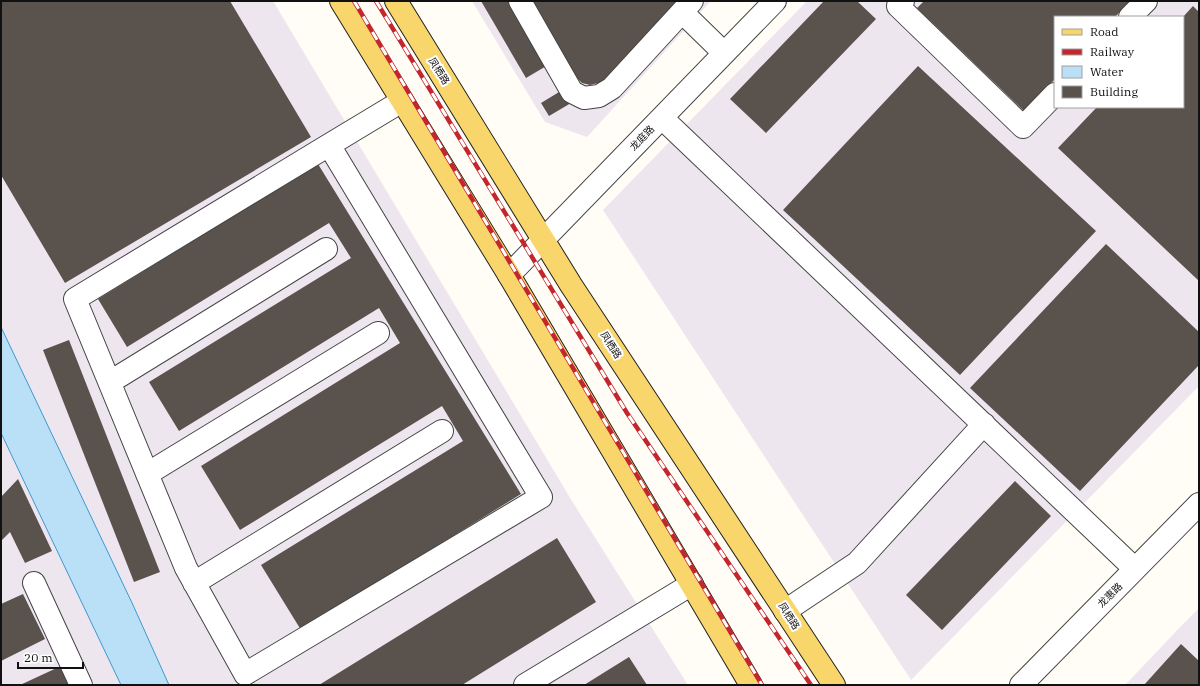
<svg xmlns="http://www.w3.org/2000/svg" width="1200" height="686" font-family="'IBM Plex Serif','Noto Sans SC',serif">
<style>
.industrial{fill:#eee6ef;fill-rule:evenodd}
.water{fill:#b9e0f7;stroke:#3f96cf}
.building{fill:#5a524d}
.lines{fill:none;stroke-linecap:round;stroke-linejoin:round}
.minor-casing{stroke:#444;stroke-width:24}
.major-casing{stroke:#222;stroke-width:24}
.minor{stroke:#fff;stroke-width:22}
.major{stroke:#f9d66b;stroke-width:22}
.rail-casing{stroke:#c4262e;stroke-width:4.5}
.rail{stroke:#fff;stroke-width:3;stroke-dasharray:9;stroke-linecap:butt}
.labels{text-anchor:middle;dominant-baseline:central;stroke-width:4;stroke-linejoin:round;paint-order:stroke}
.street-label{font-size:10px;fill:#111;stroke:#fff}
</style>
<rect width="100%" height="100%" fill="#fffdf5"/>
<path class="industrial" d="M1,1H273L572,501L688,685H168L1,329Z
M472,1H711L587,137L545,122Z
M807,1H1199V386L911,680L603,210ZM1055,17H1183V107H1055Z
M1,433L121,685H1Z
M1199,608V685H1125L1185,622Z"/>
<path class="water" d="M1,327L133,605L169,685H121L1,433Z"/>
<path class="building" d="M1,1H230L311,137L65,283L1,175Z
M481,1H511L548,65L526,78Z
M531,1H681L606,81L590,85L582,83L576,77Z
M824,1H857L876,19L766,133L730,99Z
M924,1H1130L1115,17H1055V79L1024,111L917,8Z
M1193,6L1199,12V281L1058,148L1097,107H1183V17Z
M918,66L1096,231L960,375L783,210Z
M564,89L571,103L549,116L541,103Z
M318,164L521,494L301,630L261,565L463,441L442,406L240,530L201,466L400,343L379,308L179,431L149,382L351,258L329,223L127,347L98,299Z
M1106,244L1199,332V365L1080,491L970,388Z
M69,340L160,572L134,582L43,350Z
M18,479L52,551L25,563L10,532L1,541V497Z
M1015,481L1051,516L942,630L906,595Z
M557,538L596,602L462,685H319Z
M23,594L45,639L1,661V604Z
M1181,644L1199,661V685H1144Z
M629,657L647,685H584Z
M61,666L70,685H20Z"/>
<g class="lines">
<g class="minor-casing">
<path id="minor" d="M520,1L572,92L584,98L599,96L612,88L692,1
M903,1L898,6L1023,127L1055,94
M682,12L724,53
M1130,17L1146,1
M662,118L1135,569
M329,145L541,497L245,674L186,568L75,299Z
M329,145L402,101
M509,275L775,1
M110,382L326,249
M147,474L378,333
M34,583L81,685
M194,583L442,431
M785,611L857,563L984,424
M525,685L692,584
M1021,685L1199,504"/>
</g>
<g class="major-casing">
<path id="major" d="M341,1L509,275L751,685
M396,1L571,285L834,685"/>
</g>
<use href="#minor" class="minor"/>
<use href="#major" class="major"/>
<g class="rail-casing">
<path id="rail" d="M354,1L762,685
M376,1L627,413L811,685"/>
</g>
<use href="#rail" class="rail"/>
</g>
<g class="labels">
<g class="street-label">
<text transform="translate(439 71) rotate(58)">凤栖路</text>
<text transform="translate(642 138) rotate(-46)">龙庭路</text>
<text transform="translate(611 345) rotate(57)">凤栖路</text>
<text transform="translate(1110 595) rotate(-45)">龙惠路</text>
<text transform="translate(789 616) rotate(57)">凤栖路</text>
</g>
</g>
<rect width="1200" height="686" fill="none" stroke="#111111" stroke-width="4"/>
<rect x="1054" y="16" width="130" height="92" fill="#ffffff" stroke="#a0a0a0"/>
<rect x="1062" y="29" width="20" height="6" fill="#f9d66b" stroke="#a0a0a0"/>
<text x="1090" y="36" font-size="12" fill="#111111">Road</text>
<rect x="1062" y="49" width="20" height="6" fill="#c4262e" stroke="#a0a0a0"/>
<text x="1090" y="56" font-size="12" fill="#111111">Railway</text>
<rect x="1062" y="66" width="20" height="12" fill="#b9e0f7" stroke="#a0a0a0"/>
<text x="1090" y="76" font-size="12" fill="#111111">Water</text>
<rect x="1062" y="86" width="20" height="12" fill="#5a524d" stroke="#a0a0a0"/>
<text x="1090" y="96" font-size="12" fill="#111111">Building</text>
<path d="M18 662v6h65v-6" fill="none" stroke="#111111" stroke-width="2"/>
<text x="24" y="662" font-size="12" fill="#111111" stroke="#ffffff" stroke-width="3" paint-order="stroke">20 m</text>
</svg>
